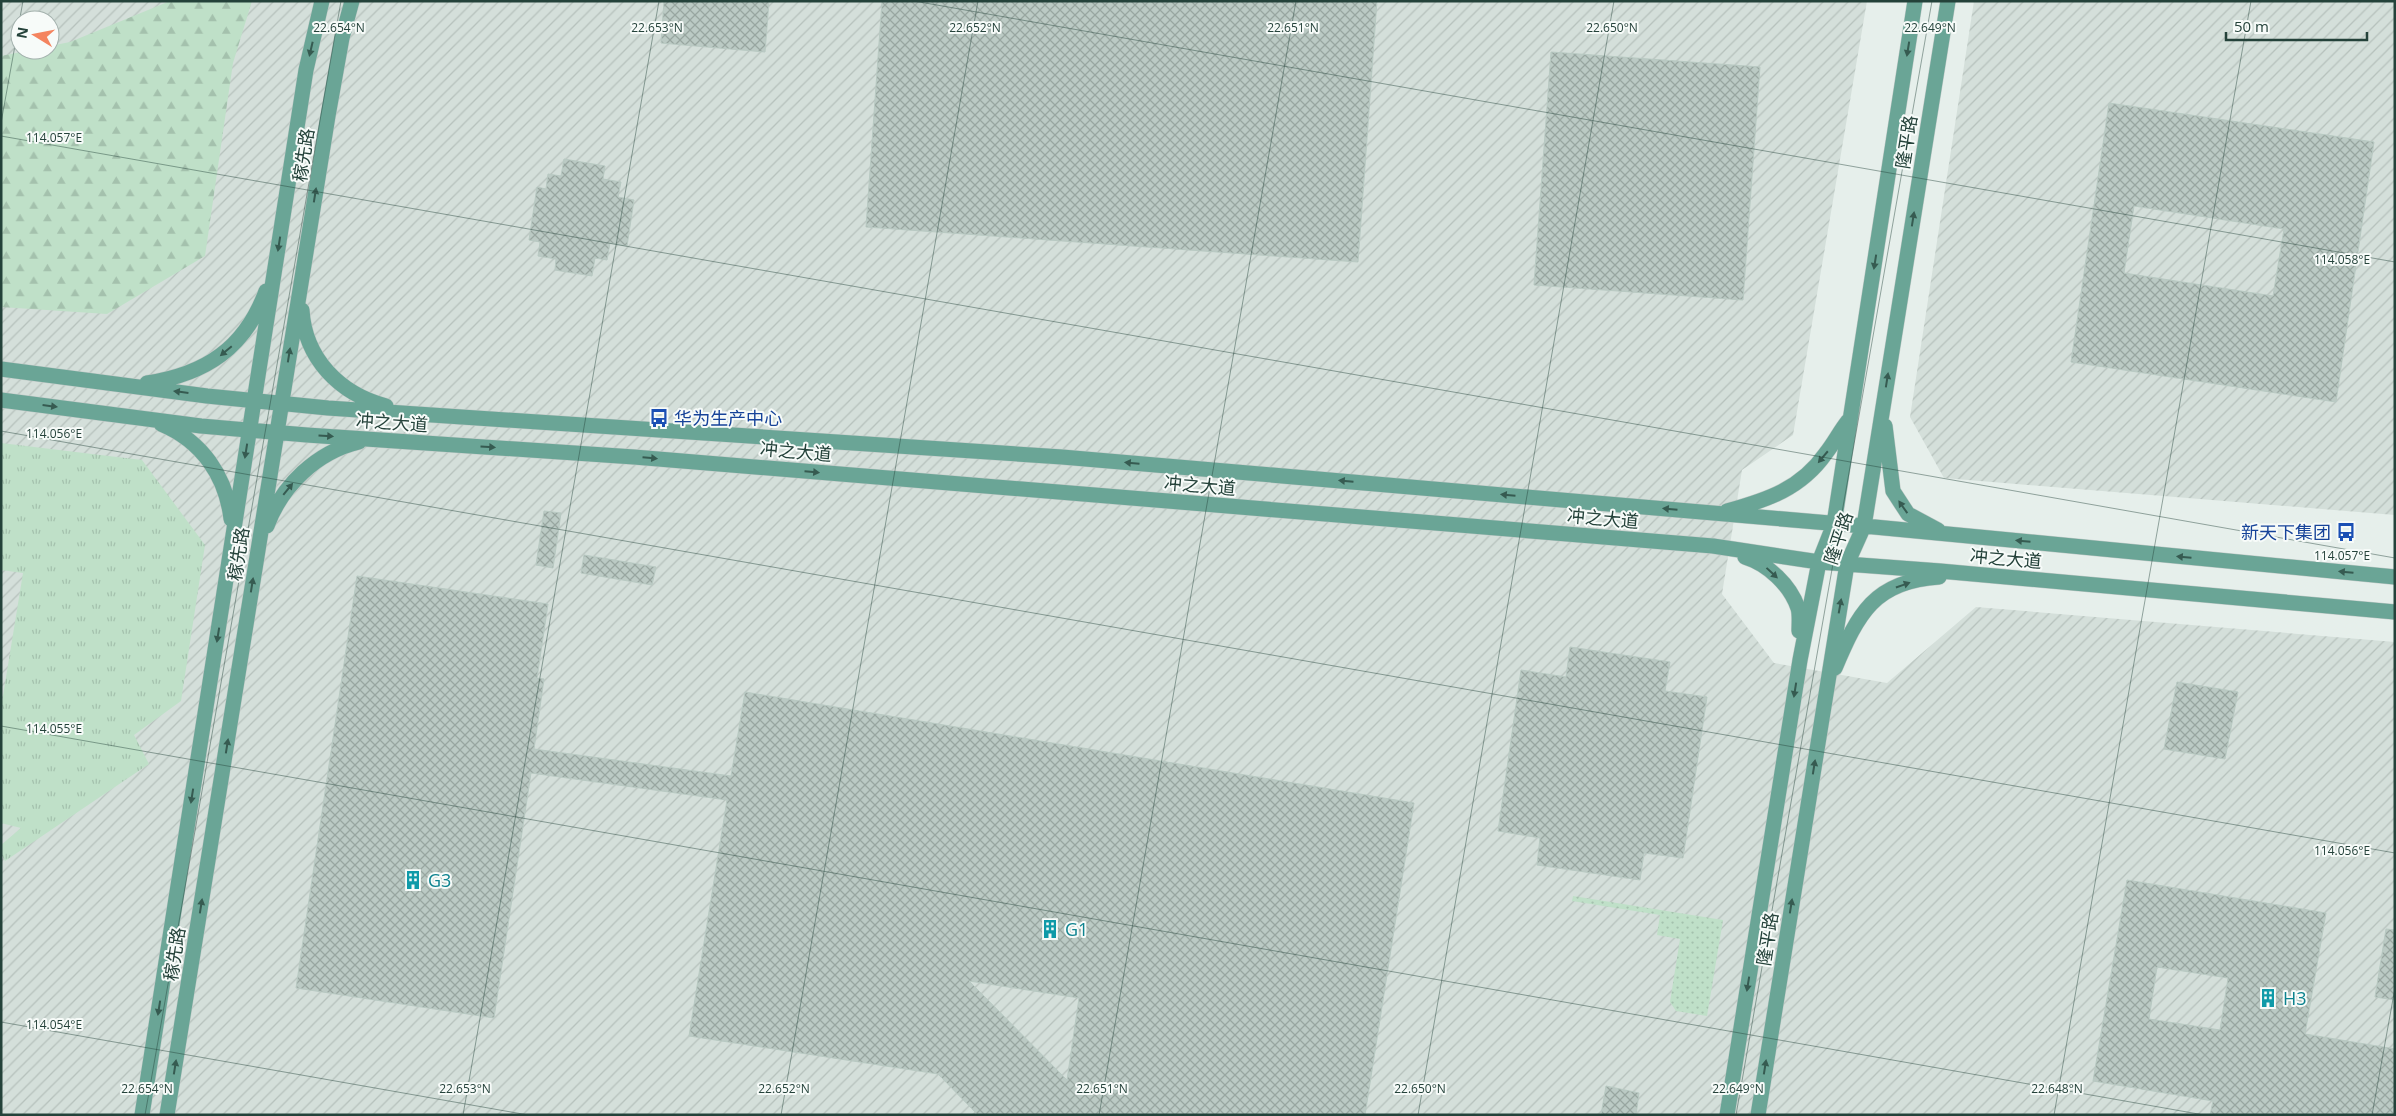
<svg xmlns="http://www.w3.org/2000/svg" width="2396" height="1116" font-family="'Open Sans','Noto Sans SC',sans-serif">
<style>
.industrial{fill:url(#industrial-furrows);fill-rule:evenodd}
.grass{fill:url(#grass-dots)}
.forest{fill:url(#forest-firs)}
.park{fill:url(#park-tufts)}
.building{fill:url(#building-cross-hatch);stroke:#b8c9c2;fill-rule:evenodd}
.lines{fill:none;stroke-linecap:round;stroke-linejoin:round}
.major-casing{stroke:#c2cac8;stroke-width:16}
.major{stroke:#6aa596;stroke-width:15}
.oneway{fill:#365b51}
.ticks{fill:none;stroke:#24423a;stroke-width:1;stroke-opacity:0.45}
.labels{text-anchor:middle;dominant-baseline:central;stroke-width:4;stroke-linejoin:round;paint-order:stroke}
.street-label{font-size:18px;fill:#24423a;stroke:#f7fbf9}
.transit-label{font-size:18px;fill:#164399;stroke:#f7fbf9;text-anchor:start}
.culture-label{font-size:18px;fill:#0d838f;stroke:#f7fbf9;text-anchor:start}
.ticks-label{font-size:12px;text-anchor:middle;fill:#24423a;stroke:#f7fbf9;stroke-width:4;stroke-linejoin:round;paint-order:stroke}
</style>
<defs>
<pattern id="industrial-furrows" width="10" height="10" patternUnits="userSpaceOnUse" patternTransform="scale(1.25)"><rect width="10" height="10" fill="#d4dfda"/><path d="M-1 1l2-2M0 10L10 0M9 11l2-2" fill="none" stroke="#b6c1bc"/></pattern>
<pattern id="grass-dots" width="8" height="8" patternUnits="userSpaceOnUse" patternTransform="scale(1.25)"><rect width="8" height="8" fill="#bfe0c8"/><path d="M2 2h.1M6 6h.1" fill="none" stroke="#a4c1ad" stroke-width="1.8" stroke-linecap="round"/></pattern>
<pattern id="forest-firs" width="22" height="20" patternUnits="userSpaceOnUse" patternTransform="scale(1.25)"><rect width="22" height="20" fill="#bfe0c8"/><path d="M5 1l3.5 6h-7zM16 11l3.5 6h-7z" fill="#a4c1ad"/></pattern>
<pattern id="park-tufts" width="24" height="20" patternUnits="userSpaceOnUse" patternTransform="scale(1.25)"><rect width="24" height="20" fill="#bfe0c8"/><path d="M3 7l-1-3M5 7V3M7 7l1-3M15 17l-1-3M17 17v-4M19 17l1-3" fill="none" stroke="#a4c1ad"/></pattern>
<pattern id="building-cross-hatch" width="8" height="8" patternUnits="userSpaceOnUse" patternTransform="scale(1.25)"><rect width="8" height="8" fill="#bbcac4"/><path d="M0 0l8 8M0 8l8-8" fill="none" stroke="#98a6a0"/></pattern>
</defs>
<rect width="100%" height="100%" fill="#e6efeb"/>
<path class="industrial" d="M1,1H1867L1793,435L1742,470L1722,594L1774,663L1887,683L1976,607L2395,642V1115H1ZM20,20H50V50H20Z
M1974,1H2395V515L1944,478L1910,417Z"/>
<path class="grass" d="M1573,896L1723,920L1707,1016L1676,1011L1670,1002L1680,939L1657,935L1660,915L1572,901Z"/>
<path class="forest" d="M170,1H252L233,63L205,256L107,314L1,307V56L31,50H50V46L70,42Z"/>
<path class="park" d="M1,443L142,460L205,545L181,701L134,735L149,764L5,861L1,854V845L21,828L1,823V708L23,573L1,570Z"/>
<path class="building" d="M664,1H769L765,52L661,43Z
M882,1H1377L1358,262L866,227Z
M1551,52L1760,67L1743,300L1534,285Z
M2109,103L2374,142L2336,402L2071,362ZM2134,206L2284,229L2273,296L2124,273Z
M564,159L605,166L603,179L621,182L618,197L634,200L627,246L610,243L607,260L595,258L592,276L555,270L556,259L538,256L540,242L529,240L537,187L546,189L548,174L561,176Z
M544,511L561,513L553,568L536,565Z
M584,555L656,567L652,585L581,573Z
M357,576L548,604L537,678L544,679L534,749L731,776L745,692L1414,803L1365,1115H978L938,1074L689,1036L727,800L531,773L494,1018L296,988ZM969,981L1079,998L1067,1080Z
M1570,647L1670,662L1665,691L1707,697L1683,858L1644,853L1640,880L1537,865L1540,838L1498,831L1521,670L1566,677Z
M2177,682L2238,692L2225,759L2164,749Z
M2127,880L2326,913L2305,1034L2395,1049V1115H2210L2213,1101L2093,1081ZM2157,967L2228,978L2220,1030L2149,1019Z
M2386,929L2395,930V1000L2375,997Z
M1606,1086L1639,1093L1636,1115H1601Z"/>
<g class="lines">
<g class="major-casing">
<path id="major" d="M302,310C305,359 340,394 386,406
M1,369L207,396L328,408L1062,457L1864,526L2395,577
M147,383C206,374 245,348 266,291
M1,400L201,426L307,435L634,457L1713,546L1819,562L1940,571L2395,612
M161,424C202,441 226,476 231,519
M1885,426L1893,491L1908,514L1938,530
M1727,511C1767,500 1801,489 1826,453C1834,443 1840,431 1848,421
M267,526C282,485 317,452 359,442
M1745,557C1768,564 1790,585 1798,608C1800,614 1799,624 1799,631
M1835,668C1858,614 1874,581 1939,577
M142,1115L306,70L322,1
M167,1115L328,116L342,38L352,1
M1727,1115L1800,660L1819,562L1834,524L1915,1
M1758,1115L1847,564L1864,526L1948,1"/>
</g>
<use href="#major" class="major"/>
</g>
<defs><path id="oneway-solid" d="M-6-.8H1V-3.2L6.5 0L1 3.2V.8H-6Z" transform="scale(1.25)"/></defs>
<g class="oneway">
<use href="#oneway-solid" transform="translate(311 49) rotate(103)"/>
<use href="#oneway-solid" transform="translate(1908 49) rotate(99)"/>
<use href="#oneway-solid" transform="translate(315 195) rotate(-81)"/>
<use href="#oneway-solid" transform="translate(1913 219) rotate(-81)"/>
<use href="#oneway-solid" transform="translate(279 244) rotate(99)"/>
<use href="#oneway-solid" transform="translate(1875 262) rotate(99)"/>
<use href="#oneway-solid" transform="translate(226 351) rotate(140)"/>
<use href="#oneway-solid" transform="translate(289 355) rotate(-81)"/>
<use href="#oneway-solid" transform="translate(1887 380) rotate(-81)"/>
<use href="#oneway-solid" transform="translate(181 392) rotate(-173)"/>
<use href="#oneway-solid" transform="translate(50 406) rotate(7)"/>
<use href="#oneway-solid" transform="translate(326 436) rotate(4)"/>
<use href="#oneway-solid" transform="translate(488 447) rotate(4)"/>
<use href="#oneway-solid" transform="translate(246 451) rotate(99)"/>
<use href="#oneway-solid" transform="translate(1823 457) rotate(130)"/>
<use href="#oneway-solid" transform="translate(650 458) rotate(5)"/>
<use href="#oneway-solid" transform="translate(1132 463) rotate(-175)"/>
<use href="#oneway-solid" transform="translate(812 472) rotate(5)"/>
<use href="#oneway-solid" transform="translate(1346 481) rotate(-175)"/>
<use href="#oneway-solid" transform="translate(288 489) rotate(-51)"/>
<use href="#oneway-solid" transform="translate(1508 495) rotate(-175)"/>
<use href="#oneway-solid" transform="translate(1903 507) rotate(-125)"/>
<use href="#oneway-solid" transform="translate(1670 509) rotate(-175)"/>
<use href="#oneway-solid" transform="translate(2023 541) rotate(-175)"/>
<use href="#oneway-solid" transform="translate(2184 557) rotate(-175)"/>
<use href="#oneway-solid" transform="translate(2346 572) rotate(-175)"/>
<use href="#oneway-solid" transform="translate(1772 573) rotate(43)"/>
<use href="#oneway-solid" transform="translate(252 585) rotate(-81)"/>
<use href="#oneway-solid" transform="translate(1903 585) rotate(-19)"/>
<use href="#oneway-solid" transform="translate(1840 606) rotate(-80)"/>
<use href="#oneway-solid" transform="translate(218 635) rotate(99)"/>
<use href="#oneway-solid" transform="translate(1795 690) rotate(99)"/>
<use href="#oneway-solid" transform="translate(227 746) rotate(-81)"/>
<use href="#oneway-solid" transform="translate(1814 767) rotate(-81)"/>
<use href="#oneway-solid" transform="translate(192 796) rotate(99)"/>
<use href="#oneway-solid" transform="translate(201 906) rotate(-81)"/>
<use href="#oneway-solid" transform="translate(1791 906) rotate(-81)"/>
<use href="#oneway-solid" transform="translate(1748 984) rotate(99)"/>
<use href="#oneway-solid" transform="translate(159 1008) rotate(99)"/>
<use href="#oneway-solid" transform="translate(175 1067) rotate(-81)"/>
<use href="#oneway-solid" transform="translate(1765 1067) rotate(-81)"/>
</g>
<path class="ticks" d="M914,1L2395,262M1,123L23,1M1,136L2395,558M1,431L2395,853M1,726L2204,1115M1,1022L528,1115M145,1115L341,1M463,1115L659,1M781,1115L978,1M1099,1115L1296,1M1418,1115L1614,1M1736,1115L1932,1M2054,1115L2251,1M2372,1115L2395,988"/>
<defs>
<g id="bus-bare" transform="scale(1.5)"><path d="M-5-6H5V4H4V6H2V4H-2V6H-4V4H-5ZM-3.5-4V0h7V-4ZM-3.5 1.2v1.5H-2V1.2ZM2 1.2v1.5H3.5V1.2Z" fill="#1a4fb4" stroke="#f7fbf9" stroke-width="2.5" paint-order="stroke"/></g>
<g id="building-bare" transform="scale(1.5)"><path d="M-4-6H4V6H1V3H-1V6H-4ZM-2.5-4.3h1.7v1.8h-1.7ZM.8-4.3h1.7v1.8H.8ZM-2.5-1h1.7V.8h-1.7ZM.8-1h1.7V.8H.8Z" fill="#0f9aa8" stroke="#f7fbf9" stroke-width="2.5" paint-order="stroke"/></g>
</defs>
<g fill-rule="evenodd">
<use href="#bus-bare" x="659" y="418"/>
<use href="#bus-bare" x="2346" y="532"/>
<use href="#building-bare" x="413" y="880"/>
<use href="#building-bare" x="1050" y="929"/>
<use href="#building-bare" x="2268" y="998"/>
</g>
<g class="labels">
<g class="street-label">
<text transform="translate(1906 142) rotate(-81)">隆平路</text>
<text transform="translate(303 155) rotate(-81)">稼先路</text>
<text transform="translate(392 422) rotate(4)">冲之大道</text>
<text transform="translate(796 451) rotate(5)">冲之大道</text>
<text transform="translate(1200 485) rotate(5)">冲之大道</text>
<text transform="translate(1603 518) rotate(5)">冲之大道</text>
<text transform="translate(1838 538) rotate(-72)">隆平路</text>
<text transform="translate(238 554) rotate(-81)">稼先路</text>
<text transform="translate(2006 558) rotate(5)">冲之大道</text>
<text transform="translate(1767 939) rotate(-81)">隆平路</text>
<text transform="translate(174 954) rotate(-81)">稼先路</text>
</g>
<g class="transit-label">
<text x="674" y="418">华为生产中心</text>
<text x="2331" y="532" text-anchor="end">新天下集团</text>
</g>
<g class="culture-label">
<text x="428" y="880">G3</text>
<text x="1065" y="929">G1</text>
<text x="2283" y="998">H3</text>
</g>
</g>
<g class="ticks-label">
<text x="339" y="32">22.654°N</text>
<text x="657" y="32">22.653°N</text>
<text x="975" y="32">22.652°N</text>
<text x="1293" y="32">22.651°N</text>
<text x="1612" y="32">22.650°N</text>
<text x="1930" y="32">22.649°N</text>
<text x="54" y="142">114.057°E</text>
<text x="2342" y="264">114.058°E</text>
<text x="54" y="438">114.056°E</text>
<text x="2342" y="560">114.057°E</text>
<text x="54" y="733">114.055°E</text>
<text x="2342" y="855">114.056°E</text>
<text x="54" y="1029">114.054°E</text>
<text x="147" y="1093">22.654°N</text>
<text x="465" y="1093">22.653°N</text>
<text x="784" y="1093">22.652°N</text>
<text x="1102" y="1093">22.651°N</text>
<text x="1420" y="1093">22.650°N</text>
<text x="1738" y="1093">22.649°N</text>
<text x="2057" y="1093">22.648°N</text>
</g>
<rect width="2396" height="1116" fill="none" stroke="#24423a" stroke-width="5"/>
<g transform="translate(35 35) rotate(280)"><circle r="24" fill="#f7fbf9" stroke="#a3b1ad"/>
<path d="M0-4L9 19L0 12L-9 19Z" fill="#f4845f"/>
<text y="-8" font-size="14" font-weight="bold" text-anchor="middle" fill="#24423a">N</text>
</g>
<path d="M2226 32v8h141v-8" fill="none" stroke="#24423a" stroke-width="2.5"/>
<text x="2234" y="32" font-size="15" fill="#24423a" stroke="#f7fbf9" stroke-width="4" paint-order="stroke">50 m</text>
</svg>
